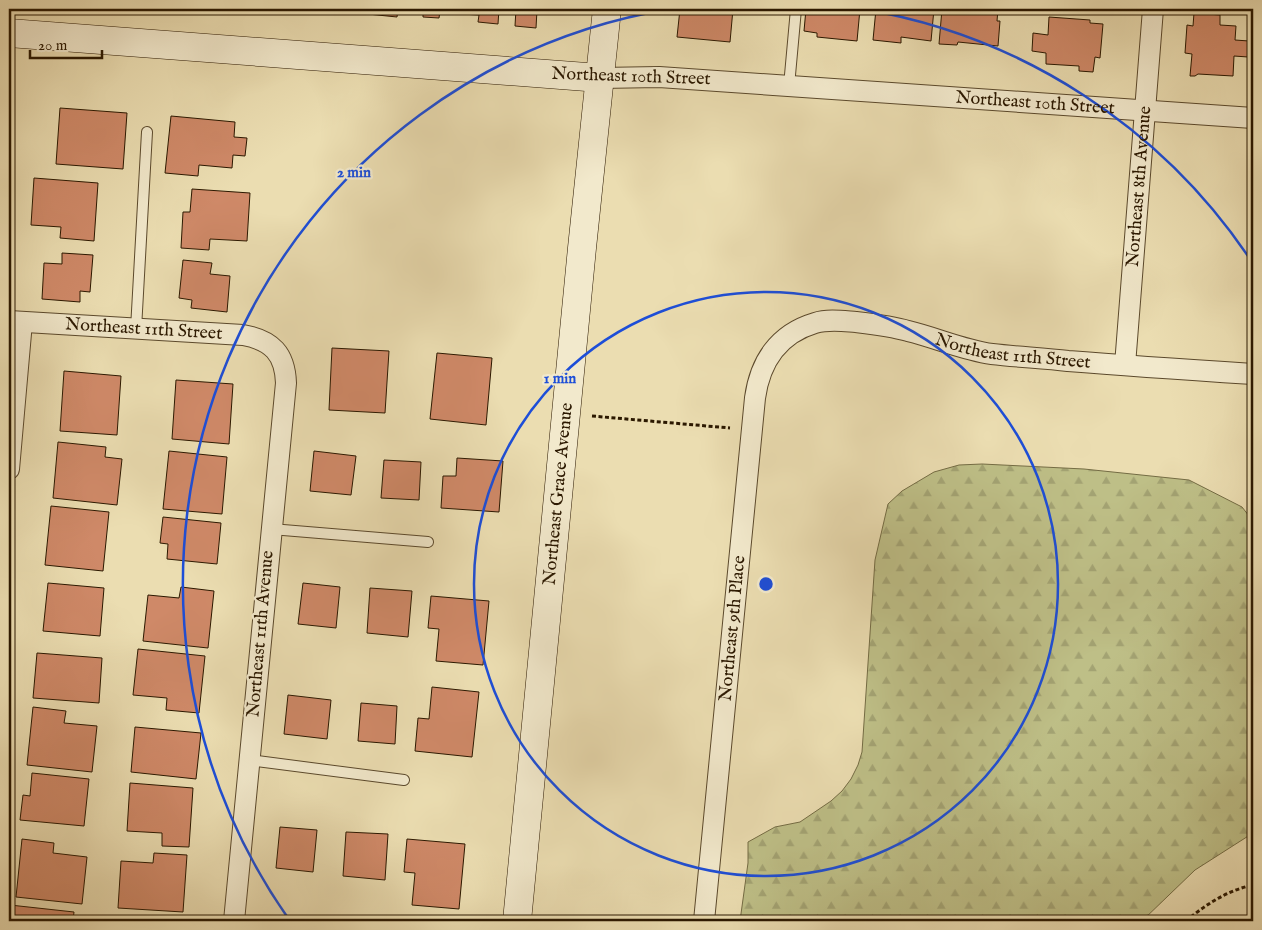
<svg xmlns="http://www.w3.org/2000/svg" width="1262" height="930" font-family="'IM FELL English',serif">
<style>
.forest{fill:url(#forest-firs);stroke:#746c44}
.building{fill:#cf8968;stroke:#2b1800}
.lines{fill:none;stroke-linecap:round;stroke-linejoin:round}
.lane-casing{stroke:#5b492c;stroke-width:12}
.street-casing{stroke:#5b492c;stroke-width:22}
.secondary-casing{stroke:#2b1800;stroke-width:29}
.path{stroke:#2b1800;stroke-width:3;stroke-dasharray:4 2.5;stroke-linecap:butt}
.lane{stroke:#f2e9cc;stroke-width:10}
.street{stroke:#f2e9cc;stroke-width:20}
.secondary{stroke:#f2e9cc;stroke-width:28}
.ring{fill:none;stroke:#1d4ed8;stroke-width:2.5}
.labels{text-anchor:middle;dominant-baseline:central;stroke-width:4.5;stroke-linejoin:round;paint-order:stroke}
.street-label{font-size:18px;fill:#2b1800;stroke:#f2e9cc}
.centre{fill:#1d4ed8;stroke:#f2e9cc;stroke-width:2.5}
.ring-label{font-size:15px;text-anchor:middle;font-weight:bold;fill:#1d4ed8;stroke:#f2e9cc;stroke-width:4.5;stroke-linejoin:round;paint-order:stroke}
</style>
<defs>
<pattern id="forest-firs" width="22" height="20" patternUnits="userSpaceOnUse" patternTransform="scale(1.25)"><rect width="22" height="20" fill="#bebf87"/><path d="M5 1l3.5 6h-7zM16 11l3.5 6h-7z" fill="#a3a373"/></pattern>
</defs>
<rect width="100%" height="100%" fill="#ebddb1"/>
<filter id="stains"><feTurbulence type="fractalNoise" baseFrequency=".004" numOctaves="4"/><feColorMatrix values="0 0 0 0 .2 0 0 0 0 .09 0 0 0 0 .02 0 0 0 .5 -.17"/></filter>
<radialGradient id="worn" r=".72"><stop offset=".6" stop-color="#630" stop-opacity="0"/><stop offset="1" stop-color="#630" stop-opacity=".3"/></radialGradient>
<path class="forest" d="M982,464L1084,469L1189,480L1242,507L1253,521V833L1195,870L1142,921H740L748,863V842L775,827L800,822L831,801L842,791L851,779L858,765L862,752L875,560L888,504L902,491L934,472L959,465Z"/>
<path class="building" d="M280,9H297L296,14L279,12Z
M358,9H398L397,17L358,13Z
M412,9H450V12L440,11L439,18L423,17V10Z
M461,9H499L498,24L478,22L479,15L460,14Z
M516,9H559V12L537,10L536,28L515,26Z
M680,9H733L730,42L677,37Z
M806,9H860L857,41L817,37V33L804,31Z
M876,9H934L931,41L901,37V43L873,40Z
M942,9H998L997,21H1000L998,46L958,42L957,45L939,44Z
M1194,13L1220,15V25L1236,26L1235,40L1249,41L1248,57L1234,56L1233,76L1198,74L1195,76H1190L1192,54L1185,53L1187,25L1193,26Z
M1049,17L1090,20V23L1103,24L1100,58L1095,57L1093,72L1079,71V66L1046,64V53L1032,51L1033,33L1048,35Z
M60,108L127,113L123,169L56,164Z
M171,116L235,122L234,137L247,138L245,156L233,155L232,168L199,165L198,176L165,173Z
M34,178L98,183L94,241L60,238L61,227L31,225Z
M192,189L250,193L247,241L210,239L209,250L181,248L183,212H190Z
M62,253L93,255L90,292L80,291V302L42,299L44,263L62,264Z
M183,260L212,263L210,274L230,276L227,312L191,308L192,300L179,298Z
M332,348L389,351L385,413L329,410Z
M437,353L492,358L486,425L430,419Z
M64,371L121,376L117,435L60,431Z
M176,380L233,384L229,444L172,439Z
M58,442L106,447L105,457L122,459L117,505L53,498Z
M169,451L227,457L222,514L163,509Z
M314,451L356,456L351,495L310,491Z
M457,458L503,461L499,512L441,508L443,476H456Z
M384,460L421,462L419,500L381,498Z
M51,506L109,512L103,571L45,565Z
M163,517L221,523L217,564L167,559L168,544L160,543Z
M48,583L104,588L100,636L43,631Z
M303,583L340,587L336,628L298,624Z
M181,587L214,591L208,648L143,641L148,595L179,598Z
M370,588L412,591L408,637L367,633Z
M431,596L489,601L483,665L436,661L439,629L428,628Z
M138,649L205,656L199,713L166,710L167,698L133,695Z
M37,653L102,658L99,703L33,698Z
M432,687L479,692L472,757L415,751L418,718L429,719Z
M288,695L331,700L327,739L284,734Z
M361,703L397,706L395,744L358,741Z
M33,707L66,711L64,723L97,726L92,772L27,765Z
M135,727L201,733L196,779L131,772Z
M32,773L89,779L84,826L20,820L23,795L30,796Z
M130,783L193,788L189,847L162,846V833L127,831Z
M280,827L317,830L313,872L276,868Z
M346,832L388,834L385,880L343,876Z
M22,839L54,843L53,853L87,857L82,904L16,897Z
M407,839L465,844L459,909L412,905L415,873L404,872Z
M154,853L187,855L183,912L118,908L121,861L153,863Z
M10,905L74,912L73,921H9Z
M114,916L157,921H114Z
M265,916L311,920V921H265Z"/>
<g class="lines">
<g class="lane-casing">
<path id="lane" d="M789,86L796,9
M136,329L147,132
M271,529L428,542
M249,760L404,780"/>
</g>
<g class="street-casing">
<g id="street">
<path id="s1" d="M600,78L659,77L1253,118"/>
<path id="s2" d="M9,321L243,335C272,340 285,354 286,383L234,921"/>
<path id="s3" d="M1125,365L1153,9"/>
<path d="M9,469L22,322"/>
<path id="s4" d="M704,921L755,398C760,362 778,334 815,323C828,319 842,321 856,322C873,324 891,326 908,331C937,338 963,350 992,354C1017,357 1043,358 1068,361C1130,366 1191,370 1253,374"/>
</g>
</g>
<g class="secondary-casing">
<g id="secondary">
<path d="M9,33L600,78"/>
<path id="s5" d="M517,921L582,248L607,9"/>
</g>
</g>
<path class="path" d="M592,416L730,428
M1186,921C1205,905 1228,890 1253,885"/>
<use href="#lane" class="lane"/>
<use href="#street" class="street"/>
<use href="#secondary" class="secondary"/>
</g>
<g class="ring">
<circle cx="766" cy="584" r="292"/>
<path d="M288 918A583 583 0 0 1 670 9M862 9A583 583 0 0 1 1252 262"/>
</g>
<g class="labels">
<g class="street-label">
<text transform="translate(631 77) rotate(2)">Northeast 10th Street</text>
<text stroke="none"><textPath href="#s1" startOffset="436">Northeast 10th Street</textPath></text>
<text stroke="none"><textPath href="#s3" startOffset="179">Northeast 8th Avenue</textPath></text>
<text stroke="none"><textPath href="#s2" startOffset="135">Northeast 11th Street</textPath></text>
<text stroke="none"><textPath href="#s4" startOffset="829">Northeast 11th Street</textPath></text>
<text stroke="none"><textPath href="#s5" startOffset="429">Northeast Grace Avenue</textPath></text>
<text stroke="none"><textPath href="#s4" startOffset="294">Northeast 9th Place</textPath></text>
<text transform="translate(261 634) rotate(-85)">Northeast 11th Avenue</text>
</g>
</g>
<circle cx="766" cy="584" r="8" class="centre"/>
<g class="ring-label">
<text x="354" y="177">2 min</text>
<text x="560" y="383">1 min</text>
</g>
<rect width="1262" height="930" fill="none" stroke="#ebddb1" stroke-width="30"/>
<rect x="10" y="10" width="1242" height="910" fill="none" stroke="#2b1800" stroke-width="2.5"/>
<rect x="15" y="15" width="1232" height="900" fill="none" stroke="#2b1800"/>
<path d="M30 50v8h72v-8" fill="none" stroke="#2b1800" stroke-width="2.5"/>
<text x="38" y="50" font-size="15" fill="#2b1800" stroke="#f2e9cc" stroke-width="4" paint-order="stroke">20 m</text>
<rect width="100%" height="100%" filter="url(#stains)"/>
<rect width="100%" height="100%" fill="url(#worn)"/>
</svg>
